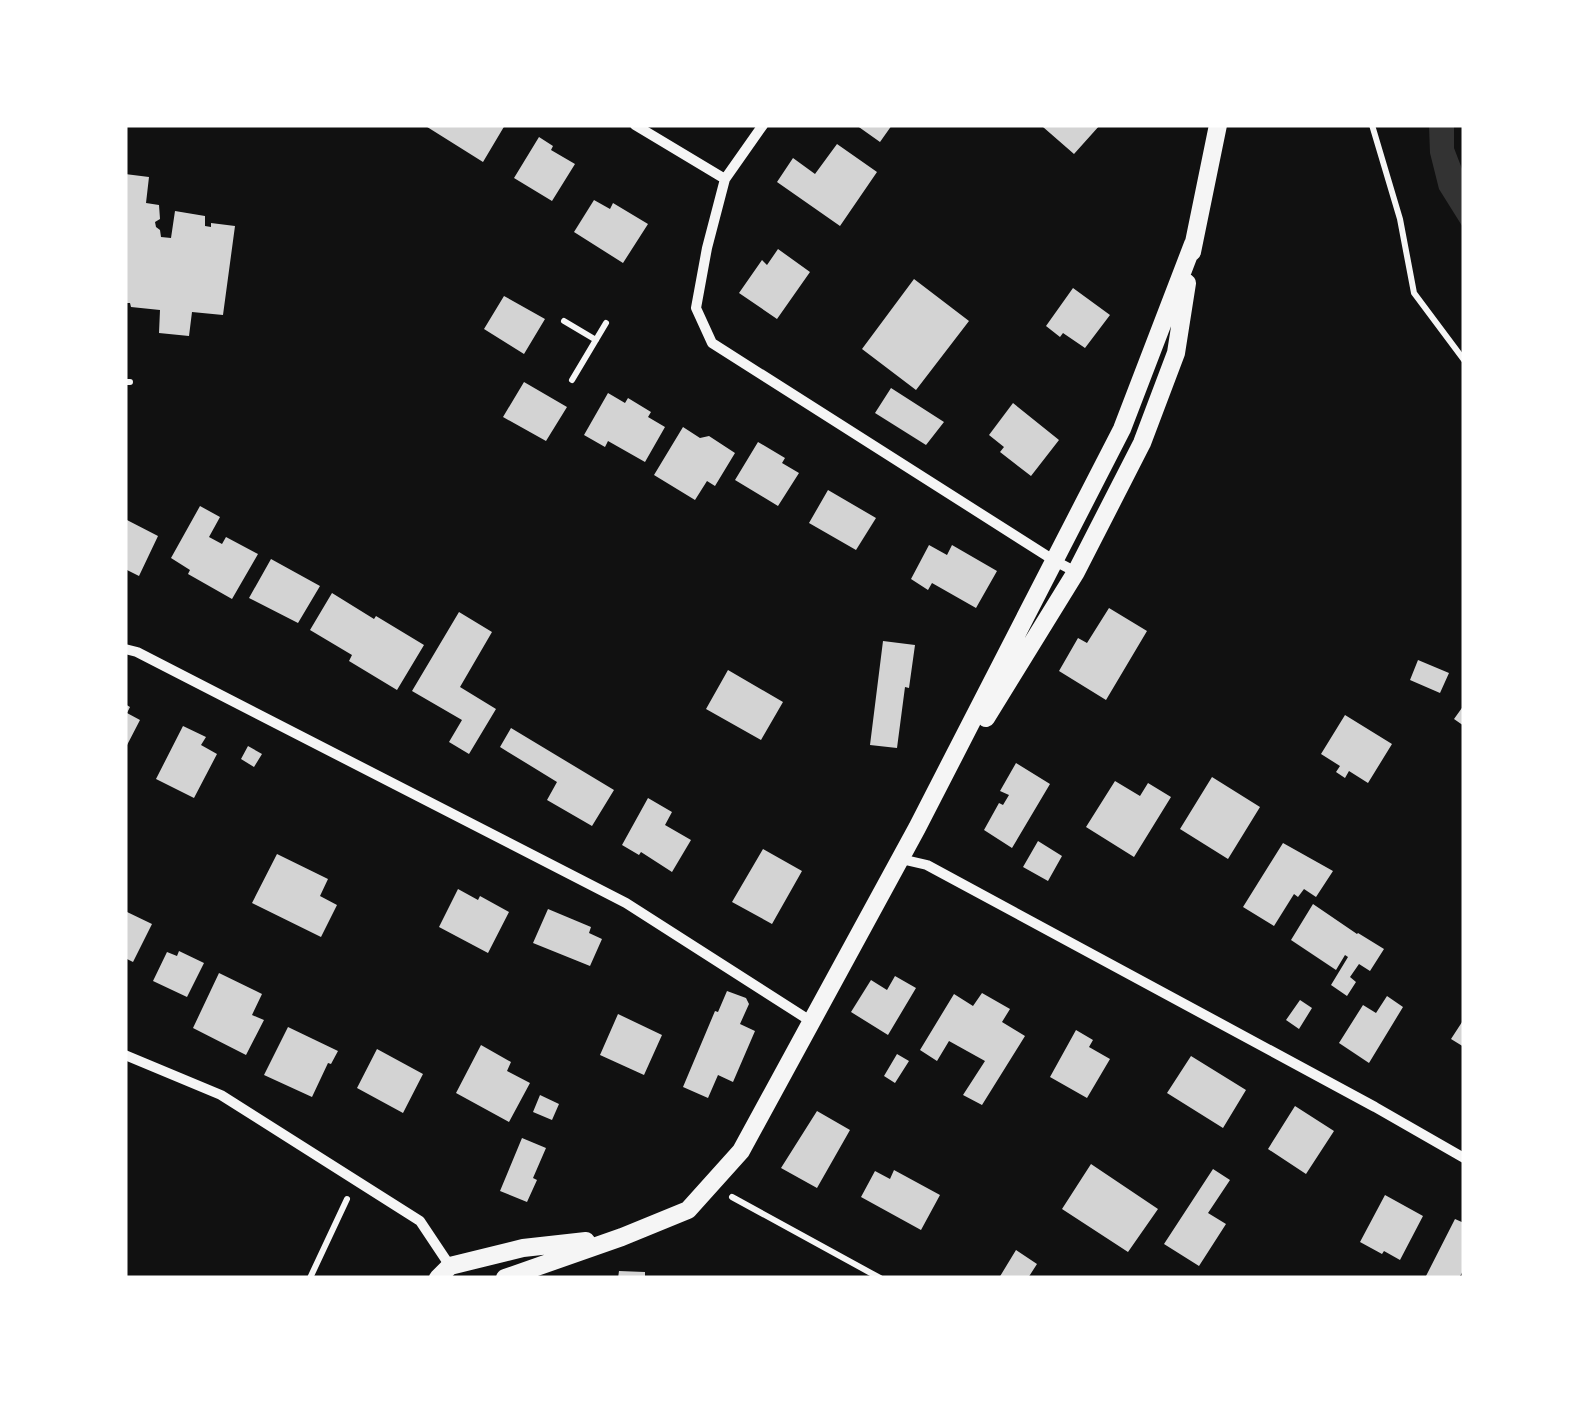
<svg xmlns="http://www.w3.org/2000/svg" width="1589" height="1403" font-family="Montserrat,sans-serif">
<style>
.water{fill:#333}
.building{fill:#d3d3d3}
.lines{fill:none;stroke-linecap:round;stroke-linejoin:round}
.path{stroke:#f5f5f5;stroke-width:6}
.service{stroke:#f5f5f5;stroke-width:6}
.minor{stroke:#f5f5f5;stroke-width:10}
.tertiary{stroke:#f5f5f5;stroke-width:18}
</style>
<rect width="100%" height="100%" fill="#111"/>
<path class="water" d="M1429,125H1454V148L1464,174V229L1439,189L1430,153Z"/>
<path class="building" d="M424,125H505L483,162Z
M856,125H892L880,142Z
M1045,125H1100L1074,154L1043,127Z
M539,137L553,146L551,150L575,164L552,201L514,178Z
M837,144L877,172L840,226L777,182L793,158L815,174Z
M125,174L149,177L146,203L159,205L160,219L155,222L156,227L160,230L161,237L171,238L175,211L205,216V226L211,227V223L235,226L223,315L192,312L189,336L159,333L160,310L131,307L130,303H125Z
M594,200L610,209L613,203L648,224L623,263L574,232Z
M778,249L810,272L777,319L739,293L762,260L767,265Z
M914,279L969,321L916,390L862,349Z
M1073,288L1110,315L1085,348L1063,333L1060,337L1046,326Z
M504,296L545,319L524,354L484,329Z
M524,382L567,407L546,441L503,417Z
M891,388L944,422L926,445L875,413Z
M608,393L625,403L628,398L651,412L648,417L665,427L645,462L608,441L605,447L584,435Z
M1013,403L1059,440L1031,476L1000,452L1004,447L989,435Z
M683,427L700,438L709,436L735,453L715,486L707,481L695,500L654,475Z
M758,442L785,458L782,463L799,473L778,506L735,480Z
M828,490L876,518L856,550L809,523Z
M200,506L220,517L209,537L222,544L226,537L258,554L232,599L188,574L190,570L171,558Z
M125,519L158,536L139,576L125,569Z
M929,545L947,555L952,545L997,571L976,608L932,583L928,590L911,579Z
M271,559L320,586L298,623L249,598Z
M332,593L374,619L376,616L424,645L397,690L349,661L352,655L310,630Z
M1109,608L1147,631L1106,700L1059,671L1078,638L1087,643Z
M459,612L492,632L460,687L496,709L469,754L449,742L462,720L412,691Z
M883,641L915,645L909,688L905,687L897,748L870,745Z
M1418,660L1449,673L1440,693L1410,680Z
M728,670L783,702L761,740L706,709Z
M125,704L130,707L127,713L140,720L125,749Z
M1464,705V726L1454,719Z
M1345,715L1392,744L1368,783L1349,771L1345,778L1336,772L1340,766L1321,754Z
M183,726L206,737L201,745L217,754L194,798L156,779Z
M511,728L614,790L592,826L547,800L557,782L500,747Z
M248,746L262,754L254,767L241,759Z
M1016,763L1050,784L1012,848L984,830L999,803L1003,805L1009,795L1000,791Z
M1212,777L1260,807L1228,859L1180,829Z
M1115,781L1140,796L1148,783L1171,797L1134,857L1086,827Z
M648,798L672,812L665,825L691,840L672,872L641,852L639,855L622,845Z
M1038,841L1062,856L1048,881L1023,867Z
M1283,843L1333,871L1316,897L1304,889L1298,897L1294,894L1274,926L1243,907Z
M763,849L802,871L772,924L732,902Z
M277,854L328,879L320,896L337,905L321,937L252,903Z
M458,889L478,900L480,896L509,912L488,953L439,927Z
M1313,904L1357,934L1358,933L1384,949L1370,971L1359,964L1350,977L1356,982L1347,996L1331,985L1348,957L1345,955L1336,970L1291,940Z
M548,909L591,927L589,933L602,939L590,966L533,943Z
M125,911L152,924L133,962L125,958Z
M179,951L204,963L187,997L153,981L167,952L177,956Z
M219,973L262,994L252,1015L264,1020L246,1055L193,1028Z
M895,976L916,988L888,1035L851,1012L871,980L887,990Z
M727,991L746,998L749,1004L740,1024L755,1031L733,1082L718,1075L708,1098L683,1087L715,1011L718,1012Z
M982,993L1010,1009L1002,1022L1025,1036L982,1105L963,1095L985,1061L949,1041L937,1061L920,1050L954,994L973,1006Z
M1387,996L1403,1007L1369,1063L1339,1043L1363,1005L1376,1013Z
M1300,1000L1312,1008L1299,1029L1286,1020Z
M618,1014L662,1035L644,1075L600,1055Z
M1464,1019V1047L1451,1039Z
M288,1027L338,1051L331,1064L328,1063L312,1097L264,1075Z
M1076,1030L1093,1040L1089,1047L1110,1059L1087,1098L1050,1077Z
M481,1045L511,1062L507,1071L530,1083L509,1122L456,1093Z
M377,1049L423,1074L403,1113L357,1088Z
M897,1054L909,1061L895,1083L884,1076Z
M1191,1056L1246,1090L1223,1128L1167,1093Z
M540,1095L559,1104L552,1120L533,1112Z
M1295,1106L1334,1131L1306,1174L1268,1149Z
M817,1111L850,1130L817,1188L781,1168Z
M522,1138L546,1148L533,1178L537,1180L527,1202L500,1191Z
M1091,1164L1158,1209L1128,1252L1062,1209Z
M1213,1169L1230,1180L1208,1213L1226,1224L1199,1266L1164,1244Z
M894,1170L940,1195L921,1230L861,1197L875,1171L890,1179Z
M1385,1195L1423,1216L1400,1260L1384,1251L1382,1254L1360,1242Z
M1455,1219L1464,1223V1269L1459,1278H1430L1426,1276Z
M1016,1250L1037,1264L1028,1278H999Z
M619,1271L645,1272V1278H618Z"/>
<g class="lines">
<path class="path" d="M1372,125L1400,219L1414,293L1464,360
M125,382H130
M732,1197L880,1278
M310,1278L347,1199"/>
<path class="service" d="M564,321L596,340
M572,380L606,323"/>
<path class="minor" d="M635,125L725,179
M763,125L725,179L707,248L696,308L712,343L1055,561L1076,572
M125,649L137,652L626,903L812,1022
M901,859L927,865L1375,1107L1464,1158
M125,1055L221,1095L420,1221L450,1266"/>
<path class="tertiary" d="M1192,252L1218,125
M986,718L1076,572L1142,443L1176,353L1187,283
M438,1278L450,1266L523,1248L586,1241
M505,1278L622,1237L688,1210L741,1151L917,828L1122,429L1193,244"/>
</g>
<rect width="1589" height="1403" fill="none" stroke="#ffffff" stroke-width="255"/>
</svg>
